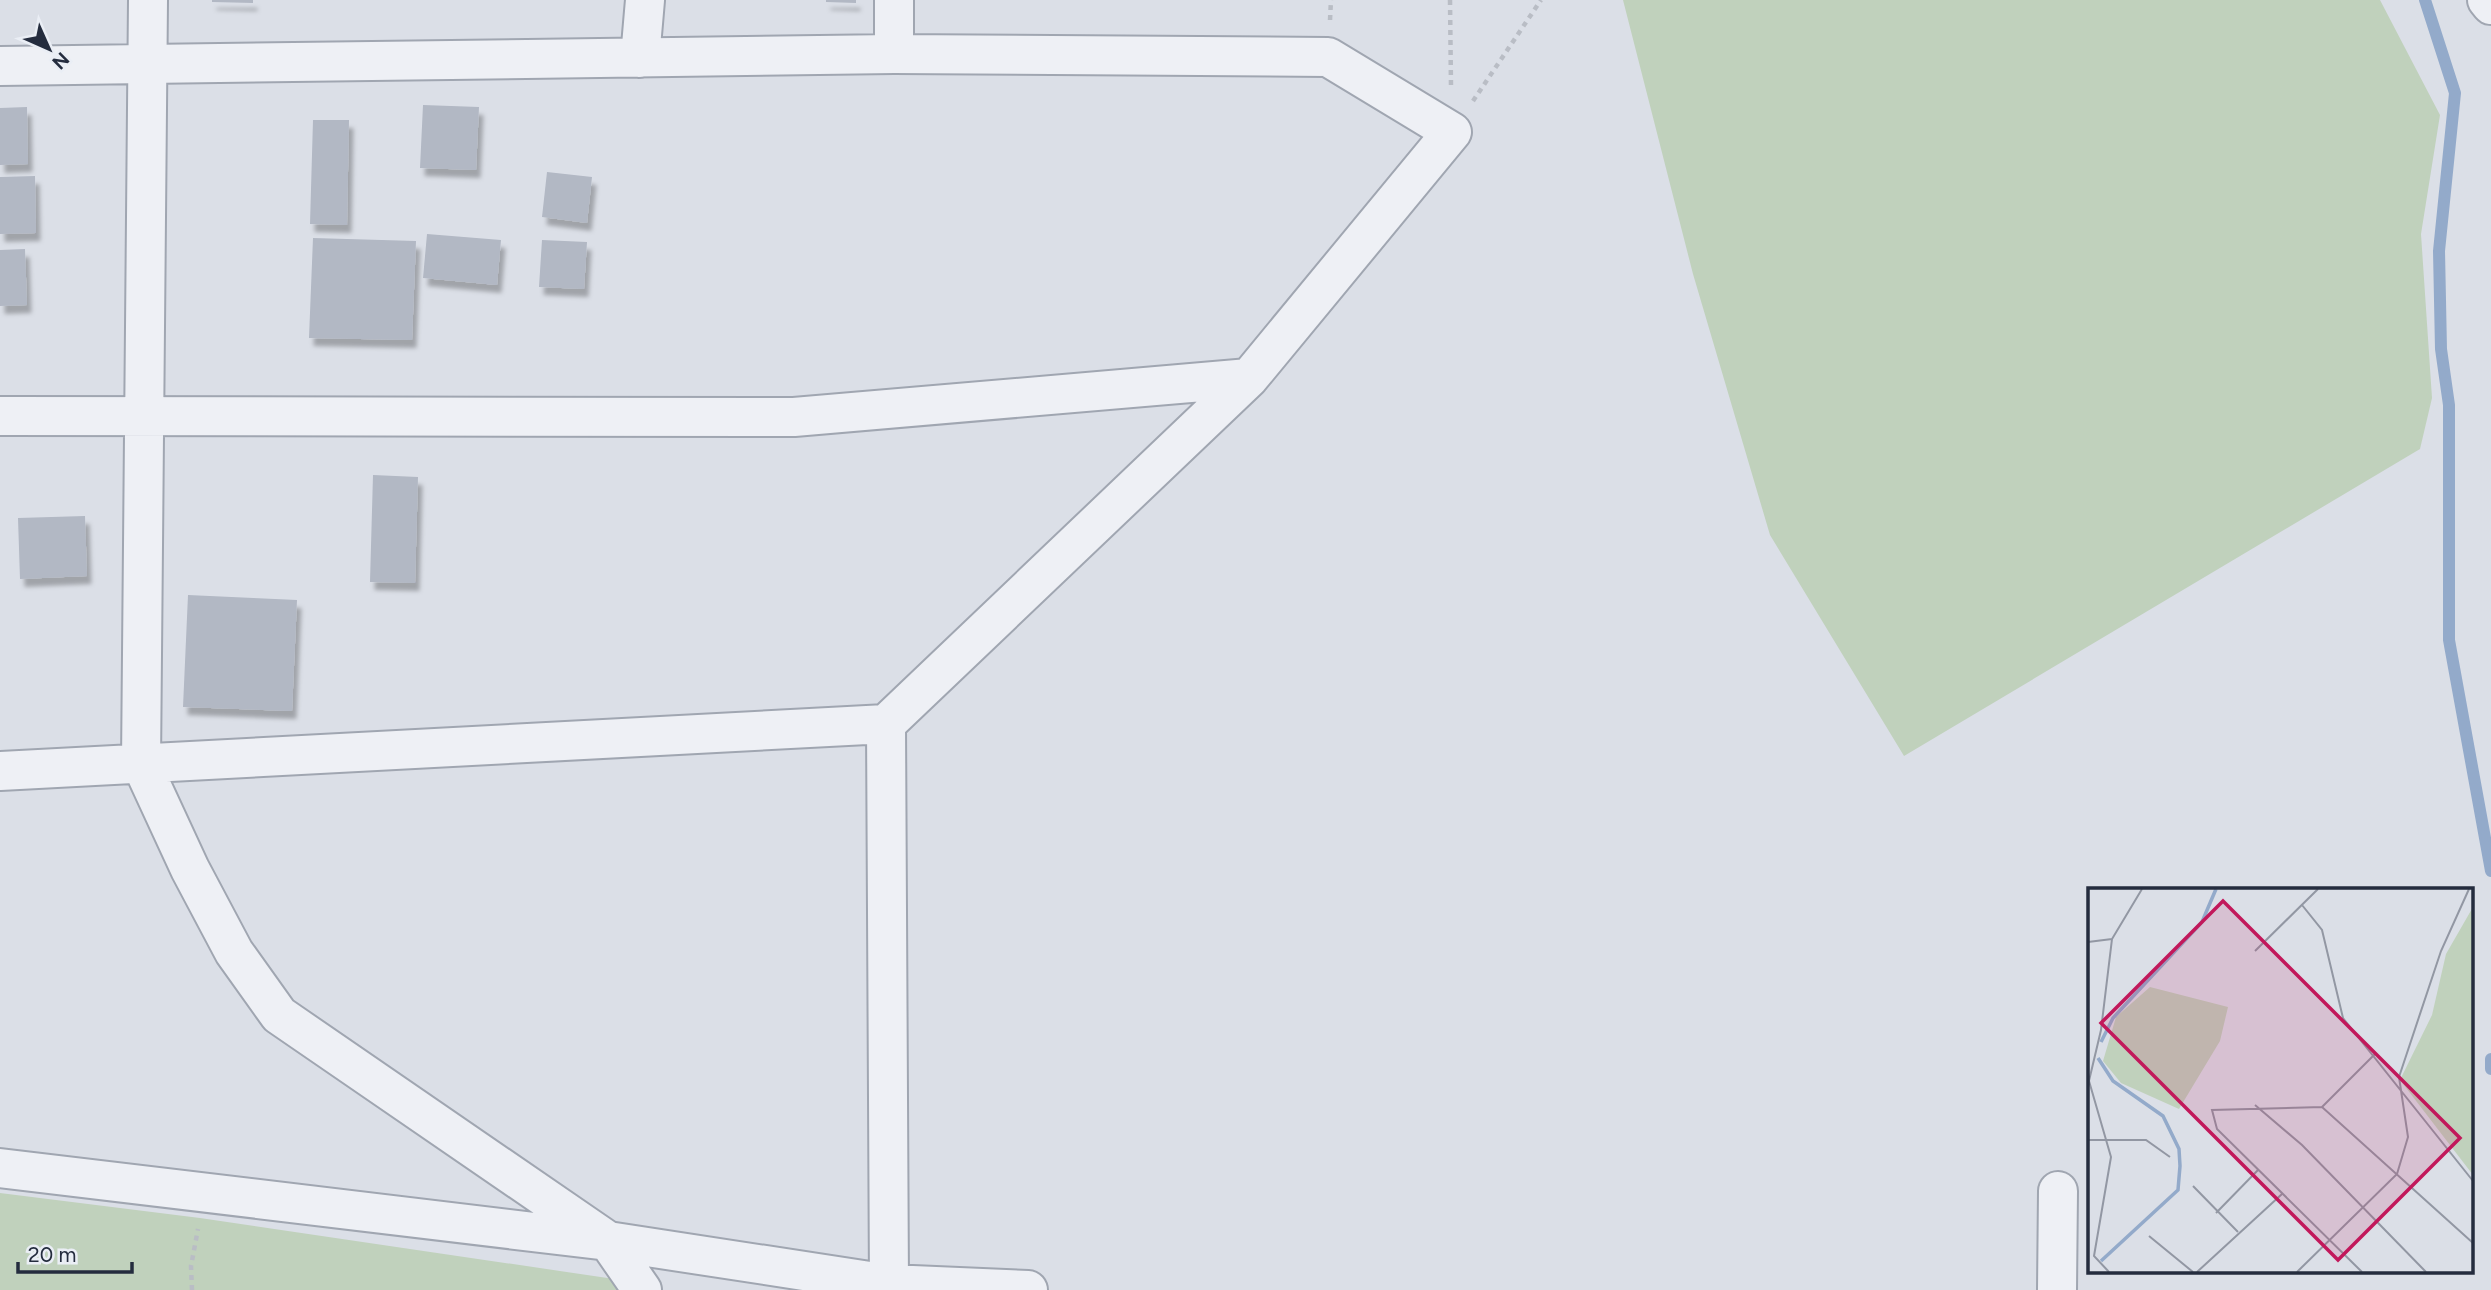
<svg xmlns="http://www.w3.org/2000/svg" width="2491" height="1290" font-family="Figtree,sans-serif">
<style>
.green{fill:#c0d1bc}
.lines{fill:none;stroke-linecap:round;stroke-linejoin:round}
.stream{stroke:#93aaca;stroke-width:12}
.building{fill:#b2b8c4;filter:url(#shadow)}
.minor-casing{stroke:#a0a6b1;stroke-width:42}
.path{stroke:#b9bdc5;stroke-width:4.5;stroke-dasharray:5 5;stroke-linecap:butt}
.minor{stroke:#eef0f5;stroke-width:38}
.inset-river{fill:none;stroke:#93aaca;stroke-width:3.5}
.inset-road{fill:none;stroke:#9297a3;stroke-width:2}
.view{fill:#c2185b;fill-opacity:0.15;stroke:#c2185b;stroke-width:3.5}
.inset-edge{fill:none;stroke:#242c3e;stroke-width:3.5}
</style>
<defs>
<filter id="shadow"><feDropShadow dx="4.5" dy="8" stdDeviation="2" flood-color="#0004"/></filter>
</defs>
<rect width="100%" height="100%" fill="#dbdfe7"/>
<path class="green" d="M1623,0H2380L2440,115L2421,234L2432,398L2420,449L1904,756L1770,535L1693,274Z
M0,1193L200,1218L621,1280L624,1290H0Z"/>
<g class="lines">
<path class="stream" d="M2425,0L2455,93L2439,251L2441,349L2449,405V640L2491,871
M2491,1059V1069"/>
</g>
<path class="building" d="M212,0H253V3L212,2Z
M826,0H856V3L826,2Z
M423,105L479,107L476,170L420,168Z
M27,107L28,164L0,165V108Z
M313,120H349L347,225L310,224Z
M547,172L592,177L587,223L542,217Z
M35,176L36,233L0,234V177Z
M427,234L501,240L497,285L423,278Z
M313,238L416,241L412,340L309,338Z
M542,240L587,242L584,289L539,287Z
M25,249L27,305L0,306V250Z
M373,475L418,477L415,583L370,582Z
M85,516L87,576L20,579L18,518Z
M188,595L297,600L292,711L183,707Z"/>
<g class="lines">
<g class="minor-casing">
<path id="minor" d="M148,0L141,763L190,869L234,952L279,1015L608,1241L642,1290
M894,0V54
M2487,0L2491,5
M640,58L645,0
M0,66L894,54L1328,57L1452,132L1249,378L886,724L0,771
M0,416L794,417L1249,378
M886,724L889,1284
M0,1168L608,1241L889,1284L1028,1290
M2057,1290L2058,1191"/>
</g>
<path class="path" d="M1450,0L1451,86
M1330,20L1331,0
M1473,101L1541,0
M192,1290L191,1266L198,1229"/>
<use href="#minor" class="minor"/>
</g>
<g transform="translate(2088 888)">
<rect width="385" height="385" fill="#dbdfe7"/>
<path d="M385,19V287L312,192L344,127L358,66ZM62,99L140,119L132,153L91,221L33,195L15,173L28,129Z" fill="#c0d1bc"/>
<path class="inset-river" d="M13,154L25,130L114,34L128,1M10,170L25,193L75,228L91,261L92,278L90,302L13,373"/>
<path class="inset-road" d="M214,17L234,42L255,130L385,293M0,54L24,51M167,63L230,1M1,193L23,269L6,368L21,384M0,197L13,142L24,51L54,1M167,217L214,257L338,384M234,219L287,166M0,252H58L82,269M105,298L150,344M128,325L170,282M61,348L105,384M109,384L194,306M209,384L309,286L320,249L311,189L353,63L381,1M274,384L129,241L124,222L234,219L385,355"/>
<path class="view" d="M135,13L372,250L250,372L13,135Z"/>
<rect width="385" height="385" class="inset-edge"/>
</g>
<g transform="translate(49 49) rotate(135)" stroke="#eaeef5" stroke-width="5" paint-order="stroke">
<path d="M0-5L12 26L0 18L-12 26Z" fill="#242c3e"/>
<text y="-10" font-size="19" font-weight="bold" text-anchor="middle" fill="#242c3e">N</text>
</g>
<path d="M18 1262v10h114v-10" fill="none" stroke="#242c3e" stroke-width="3.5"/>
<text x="28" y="1262" font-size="21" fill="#242c3e" stroke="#eaeef5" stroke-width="5" paint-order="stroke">20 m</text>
</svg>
